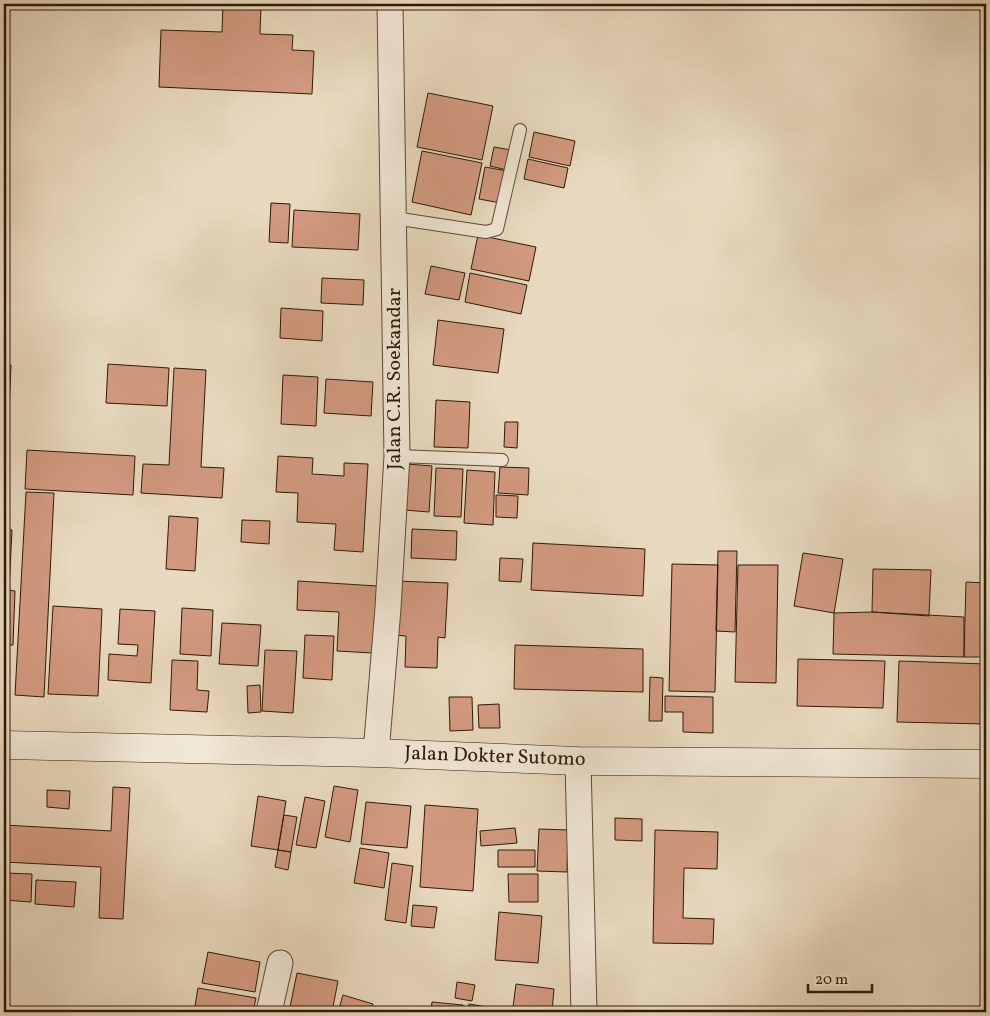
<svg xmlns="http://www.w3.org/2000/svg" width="990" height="1016" font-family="Vollkorn,serif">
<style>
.building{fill:#d39a81;stroke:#2e1909}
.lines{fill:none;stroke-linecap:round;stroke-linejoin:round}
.service-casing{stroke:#5d4936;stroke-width:14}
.minor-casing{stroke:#5d4936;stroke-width:27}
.secondary-casing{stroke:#2e1909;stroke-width:29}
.service{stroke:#f1e7d5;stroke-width:12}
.minor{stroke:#f1e7d5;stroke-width:25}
.secondary{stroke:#f1e7d5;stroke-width:28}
.labels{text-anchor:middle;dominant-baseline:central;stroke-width:5;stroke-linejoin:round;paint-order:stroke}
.street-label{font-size:20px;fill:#2e1909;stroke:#f1e7d5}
</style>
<rect width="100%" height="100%" fill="#e9dabf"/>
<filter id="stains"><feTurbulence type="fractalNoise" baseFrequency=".004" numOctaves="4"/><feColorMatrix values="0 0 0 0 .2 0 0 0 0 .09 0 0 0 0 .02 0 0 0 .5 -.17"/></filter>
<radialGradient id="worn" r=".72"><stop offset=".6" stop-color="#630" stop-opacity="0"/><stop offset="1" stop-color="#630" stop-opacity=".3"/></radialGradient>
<path class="building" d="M223,4H261L260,34L293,35L292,50L314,51L312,94L159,87L161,30L222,32Z
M428,93L493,106L482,160L417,147Z
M534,132L575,141L570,166L529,157Z
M494,147L511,150L507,170L490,166Z
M422,151L482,163L471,215L412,202Z
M528,159L568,168L564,188L524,179Z
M485,167L507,171L501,203L479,199Z
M271,203L290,204L288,243L269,242Z
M294,210L360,214L358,250L292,247Z
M478,235L536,247L529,281L471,269Z
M431,266L465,273L459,300L425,294Z
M470,273L527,285L521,314L465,302Z
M322,278L364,280L363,305L321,303Z
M281,308L323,311L322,341L280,338Z
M438,320L504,329L498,373L433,365Z
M108,364L169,368L167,406L106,403Z
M4,365H11L9,411H4Z
M174,368L206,370L201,467L224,468L222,498L141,493L143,464L169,465Z
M283,375L318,377L316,426L281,424Z
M326,379L373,382L371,416L324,413Z
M436,400L470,402L468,448L434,447Z
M4,411H9L5,475H4Z
M505,422H518L517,448L504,447Z
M27,450L135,456L133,495L25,489Z
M278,456L313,458L312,474L344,476V463L368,464L363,552L334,550L336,524L297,522L298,493L276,492Z
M407,464L432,466L429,512L404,510Z
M500,467L529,468L528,495L498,493Z
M436,468L463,469L461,517L434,516Z
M467,470L495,472L493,525L464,523Z
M26,492L54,493L44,697L15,695Z
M496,495L518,496L517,518L496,517Z
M169,516L198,518L195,571L166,569Z
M242,520L270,521L269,544L241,542Z
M4,529L12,530L9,590L15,591L13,645H4Z
M412,529L457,531L456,560L411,558Z
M533,543L645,549L643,596L531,590Z
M718,551H737L735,632L716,631Z
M803,553L843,559L834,613L794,606Z
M500,558L523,559L521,582L499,581Z
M672,564L718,565L715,692L669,691Z
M738,565H778L776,683L735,682Z
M873,569L931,570L929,616L872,612Z
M298,581L377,586L373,653L337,651L339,612L297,610Z
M396,581L448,583L445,638L438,637L437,668L405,667L406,636L393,635Z
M966,582L986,583V657H964Z
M53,606L102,609L98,696L48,694Z
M182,608L213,610L211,656L180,654Z
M120,609L155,611L151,683L108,680L109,654L137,656L138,645L118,644Z
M872,612L964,617V657L833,654L834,613Z
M222,623L261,625L258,666L219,664Z
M305,635L334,636L332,680L303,678Z
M515,645L643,649V692L514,689Z
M265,650L297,651L293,713L262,711Z
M798,659L885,661L883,708L797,706Z
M172,660L198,661L197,690L209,691L207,712L170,710Z
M899,661L986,664V724L897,722Z
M650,677L663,678L662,721H649Z
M260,685L261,712L248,713L247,686Z
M665,696L713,697V733L683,732V712H665Z
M449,697H472L473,730L450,731Z
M499,704L500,728H479L478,705Z
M334,786L358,790L350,842L325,837Z
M113,787L130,788L123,919L99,918L101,867L4,862V825L111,831Z
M47,790L70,791L69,809L47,807Z
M258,796L286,801L278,850L251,846Z
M305,797L325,801L316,848L296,845Z
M366,802L411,806L407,848L361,844Z
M425,805L478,809L473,891L420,887Z
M284,815L297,817L291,852L278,850Z
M615,818L642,819V841L615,840Z
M515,828L517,843L481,846L480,831Z
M539,829L568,830L567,872L537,871Z
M655,830L718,832L717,869L684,868L683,918L714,919L713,944L653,943Z
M360,848L389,853L384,888L354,883Z
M278,850L291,852L288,870L275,867Z
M498,850H535V867H498Z
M392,863L413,866L406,923L385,920Z
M4,873L32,874L31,902L4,900Z
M508,874H538V902H509Z
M36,880L76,882L74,907L35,904Z
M413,905L437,907L434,928L411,926Z
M499,912L542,916L538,963L495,960Z
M208,952L260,962L255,992L202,983Z
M297,973L338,981L332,1012H289Z
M457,982L475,985L472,1001L455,998Z
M516,984L554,989L552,1012L513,1007Z
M198,988L256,998L253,1012H194Z
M343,995L373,1004L370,1012H350L339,1009Z
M432,1002L463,1005L462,1012H431Z
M469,1004L517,1012H467Z"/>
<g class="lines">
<g class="service-casing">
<path id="service" d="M394,218L486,232L497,229L520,130
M397,456L502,460"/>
</g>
<g class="minor-casing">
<path id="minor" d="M376,753L388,608L397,456L390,4
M578,761L584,1012
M269,1012L280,963"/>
</g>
<g class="secondary-casing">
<path id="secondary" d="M4,745L376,753L578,761L986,764"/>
</g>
<use href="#service" class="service"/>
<use href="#minor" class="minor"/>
<use href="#secondary" class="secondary"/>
</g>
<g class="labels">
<g class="street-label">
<text transform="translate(395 379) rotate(-90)">Jalan C.R. Soekandar</text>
<text transform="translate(495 757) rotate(2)">Jalan Dokter Sutomo</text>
</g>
</g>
<rect width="990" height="1016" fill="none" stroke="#e9dabf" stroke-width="20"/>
<rect x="5" y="5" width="980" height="1006" fill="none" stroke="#2e1909" stroke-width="2.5"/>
<rect x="10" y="10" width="970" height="996" fill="none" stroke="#2e1909"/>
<path d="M808 984v8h64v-8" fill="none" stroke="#2e1909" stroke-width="2.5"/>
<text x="815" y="984" font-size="15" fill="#2e1909" stroke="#f1e7d5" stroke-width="4" paint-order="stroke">20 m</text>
<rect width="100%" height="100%" filter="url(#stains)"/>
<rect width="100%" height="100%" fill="url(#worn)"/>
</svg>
